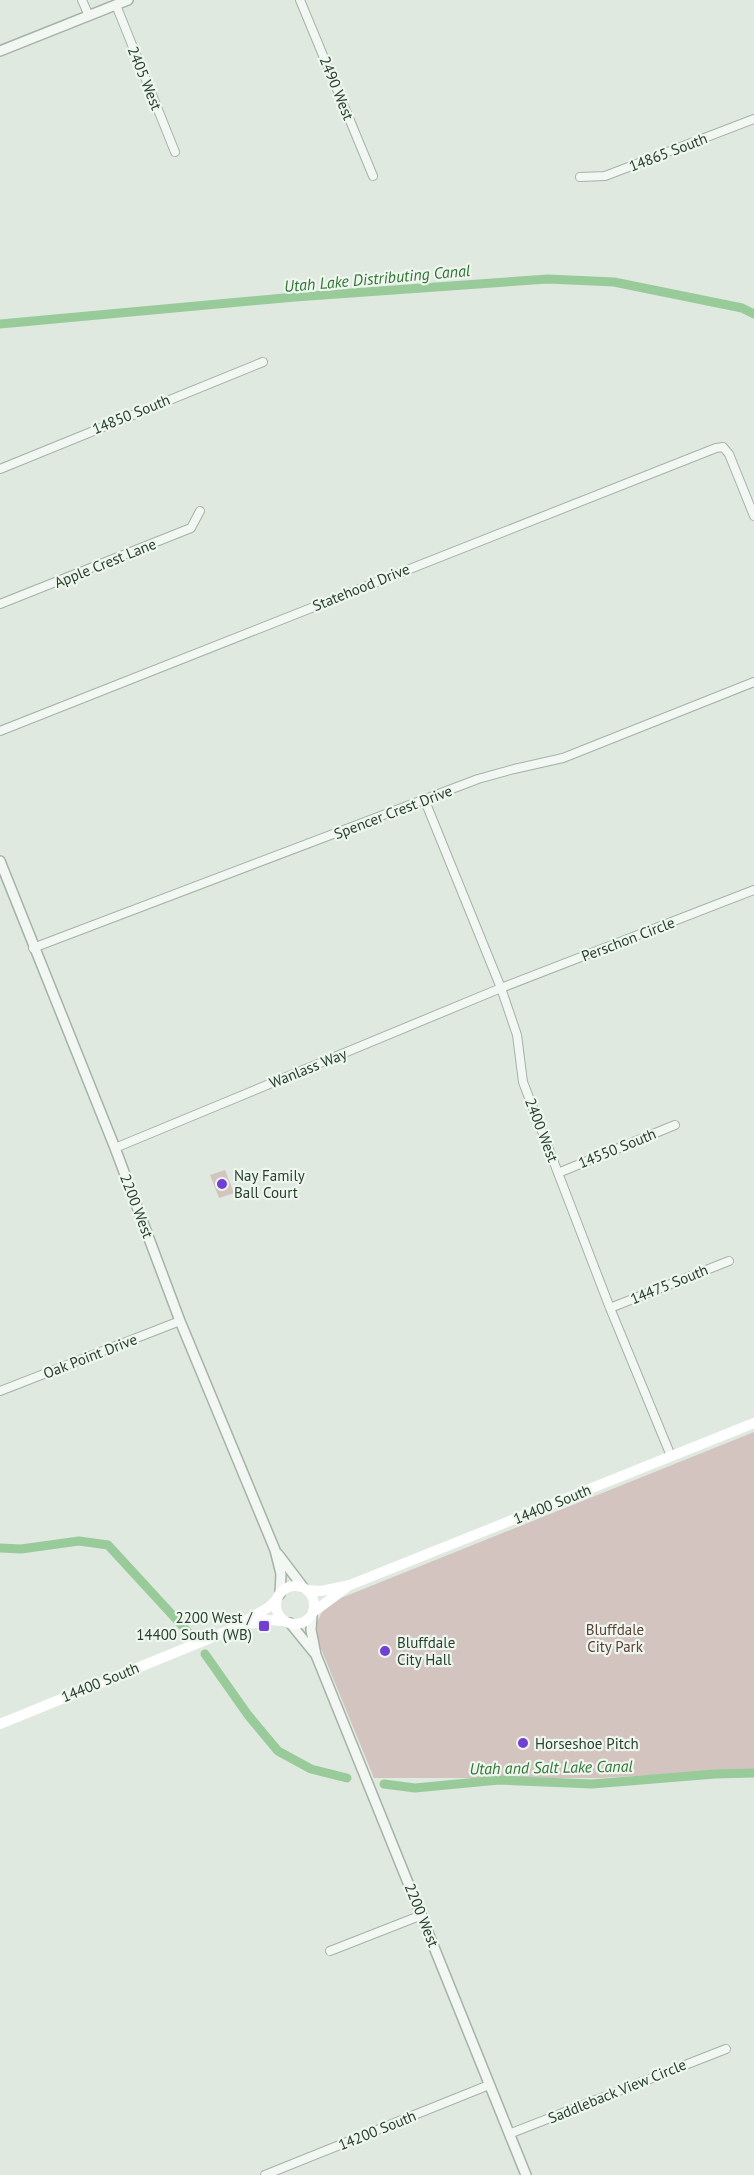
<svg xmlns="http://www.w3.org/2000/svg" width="754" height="2175" font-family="'PT Sans',sans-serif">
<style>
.green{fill:#d3c4c0}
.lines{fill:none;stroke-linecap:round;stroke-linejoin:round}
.canal{stroke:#98cb99;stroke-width:9}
.minor-casing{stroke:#a4b3a6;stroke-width:10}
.tertiary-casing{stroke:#a4b3a6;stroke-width:12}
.minor{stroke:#f2f7f3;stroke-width:8}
.tertiary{stroke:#f2f7f3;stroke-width:9}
.secondary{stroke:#fff;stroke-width:10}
.poi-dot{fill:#713fd3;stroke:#eff6ef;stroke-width:2}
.labels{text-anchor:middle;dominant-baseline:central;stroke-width:4.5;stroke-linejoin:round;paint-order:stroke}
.street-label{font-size:15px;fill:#27412a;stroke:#eff6ef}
.poi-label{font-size:15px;fill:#27412a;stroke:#eff6ef;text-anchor:start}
.park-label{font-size:15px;fill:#5d4034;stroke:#eff6ef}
.water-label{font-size:16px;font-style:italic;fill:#307633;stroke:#eff6ef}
</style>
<rect width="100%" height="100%" fill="#dfe9e0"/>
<path class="green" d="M225,1170L234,1193L219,1198L210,1175Z
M754,1432V1769L600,1778H374L315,1634L317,1622L322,1612L341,1598Z"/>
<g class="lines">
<path class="canal" d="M0,324L295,297L548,279L614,282L742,308L754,314
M0,1548L21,1549L79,1541L108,1545L188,1632
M205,1654L248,1715L278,1751L311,1769L347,1778
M384,1784L415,1788L499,1780L592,1784L715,1774L754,1773"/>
<g class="minor-casing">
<path id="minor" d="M82,0L89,16
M300,0L373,176
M116,5L175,152
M580,177L605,176L754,119
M0,469L263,362
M0,604L191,528L200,511
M0,731L716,448L723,447L729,454L754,516
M425,801L501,988L517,1035L523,1082L610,1308L671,1456
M33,948L478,779L514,769L563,758L754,682
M115,1148L501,988L754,890
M558,1173L675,1125
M610,1308L729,1261
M0,1391L180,1321
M330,1951L422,1915
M509,2134L726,2049
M265,2175L489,2085"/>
</g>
<g class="tertiary-casing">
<path id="tertiary" d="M0,51L128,0
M0,861L115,1148L180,1321L275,1550L281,1574L280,1594
M278,1554L303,1587
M312,1615L311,1630L316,1655L526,2175
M290,1623L316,1655"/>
</g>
<use href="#minor" class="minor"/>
<use href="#tertiary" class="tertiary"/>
<path class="secondary" d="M276 1605a19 19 0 1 1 38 0a19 19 0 1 1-38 0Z
M307,1590L321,1591L350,1585L754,1423
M313,1612L347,1587
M245,1621L269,1607L277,1599
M0,1724L235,1628L266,1620L285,1621"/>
</g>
<g class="poi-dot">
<circle cx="222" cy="1184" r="6"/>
<rect x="258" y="1620" width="12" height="12" rx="3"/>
<circle cx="385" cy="1651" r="6"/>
<circle cx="523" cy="1743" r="6"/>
</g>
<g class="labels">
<g class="street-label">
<text transform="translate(145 78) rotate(68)">2405 West</text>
<text transform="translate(337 88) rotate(68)">2490 West</text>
<text transform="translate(668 152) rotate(-21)">14865 South</text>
<text transform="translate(131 414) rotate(-22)">14850 South</text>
<text transform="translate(105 563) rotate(-22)">Apple Crest Lane</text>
<text transform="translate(361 587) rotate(-22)">Statehood Drive</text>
<text transform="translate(393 812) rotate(-21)">Spencer Crest Drive</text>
<text transform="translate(628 939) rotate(-21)">Perschon Circle</text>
<text transform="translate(308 1068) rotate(-22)">Wanlass Way</text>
<text transform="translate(542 1130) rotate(69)">2400 West</text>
<text transform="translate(617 1148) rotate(-22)">14550 South</text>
<text transform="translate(137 1206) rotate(69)">2200 West</text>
<text transform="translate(669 1284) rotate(-22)">14475 South</text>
<text transform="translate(90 1356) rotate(-21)">Oak Point Drive</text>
<text transform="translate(552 1504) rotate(-22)">14400 South</text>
<text transform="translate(100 1682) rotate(-22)">14400 South</text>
<text transform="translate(422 1915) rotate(68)">2200 West</text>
<text transform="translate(617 2091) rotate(-22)">Saddleback View Circle</text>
<text transform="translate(377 2130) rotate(-22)">14200 South</text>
</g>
<g class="poi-label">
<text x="234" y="1175">Nay Family<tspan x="234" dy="17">Ball Court</tspan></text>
<text x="252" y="1617" text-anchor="end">2200 West /<tspan x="252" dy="17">14400 South (WB)</tspan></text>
<text x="397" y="1642">Bluffdale<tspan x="397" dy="17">City Hall</tspan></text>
<text x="535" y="1743">Horseshoe Pitch</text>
</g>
<g class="park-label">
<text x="615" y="1629">Bluffdale<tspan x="615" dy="17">City Park</tspan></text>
</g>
<g class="water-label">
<text transform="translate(377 278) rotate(-5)">Utah Lake Distributing Canal</text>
<text transform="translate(551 1767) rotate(-1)">Utah and Salt Lake Canal</text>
</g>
</g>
</svg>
